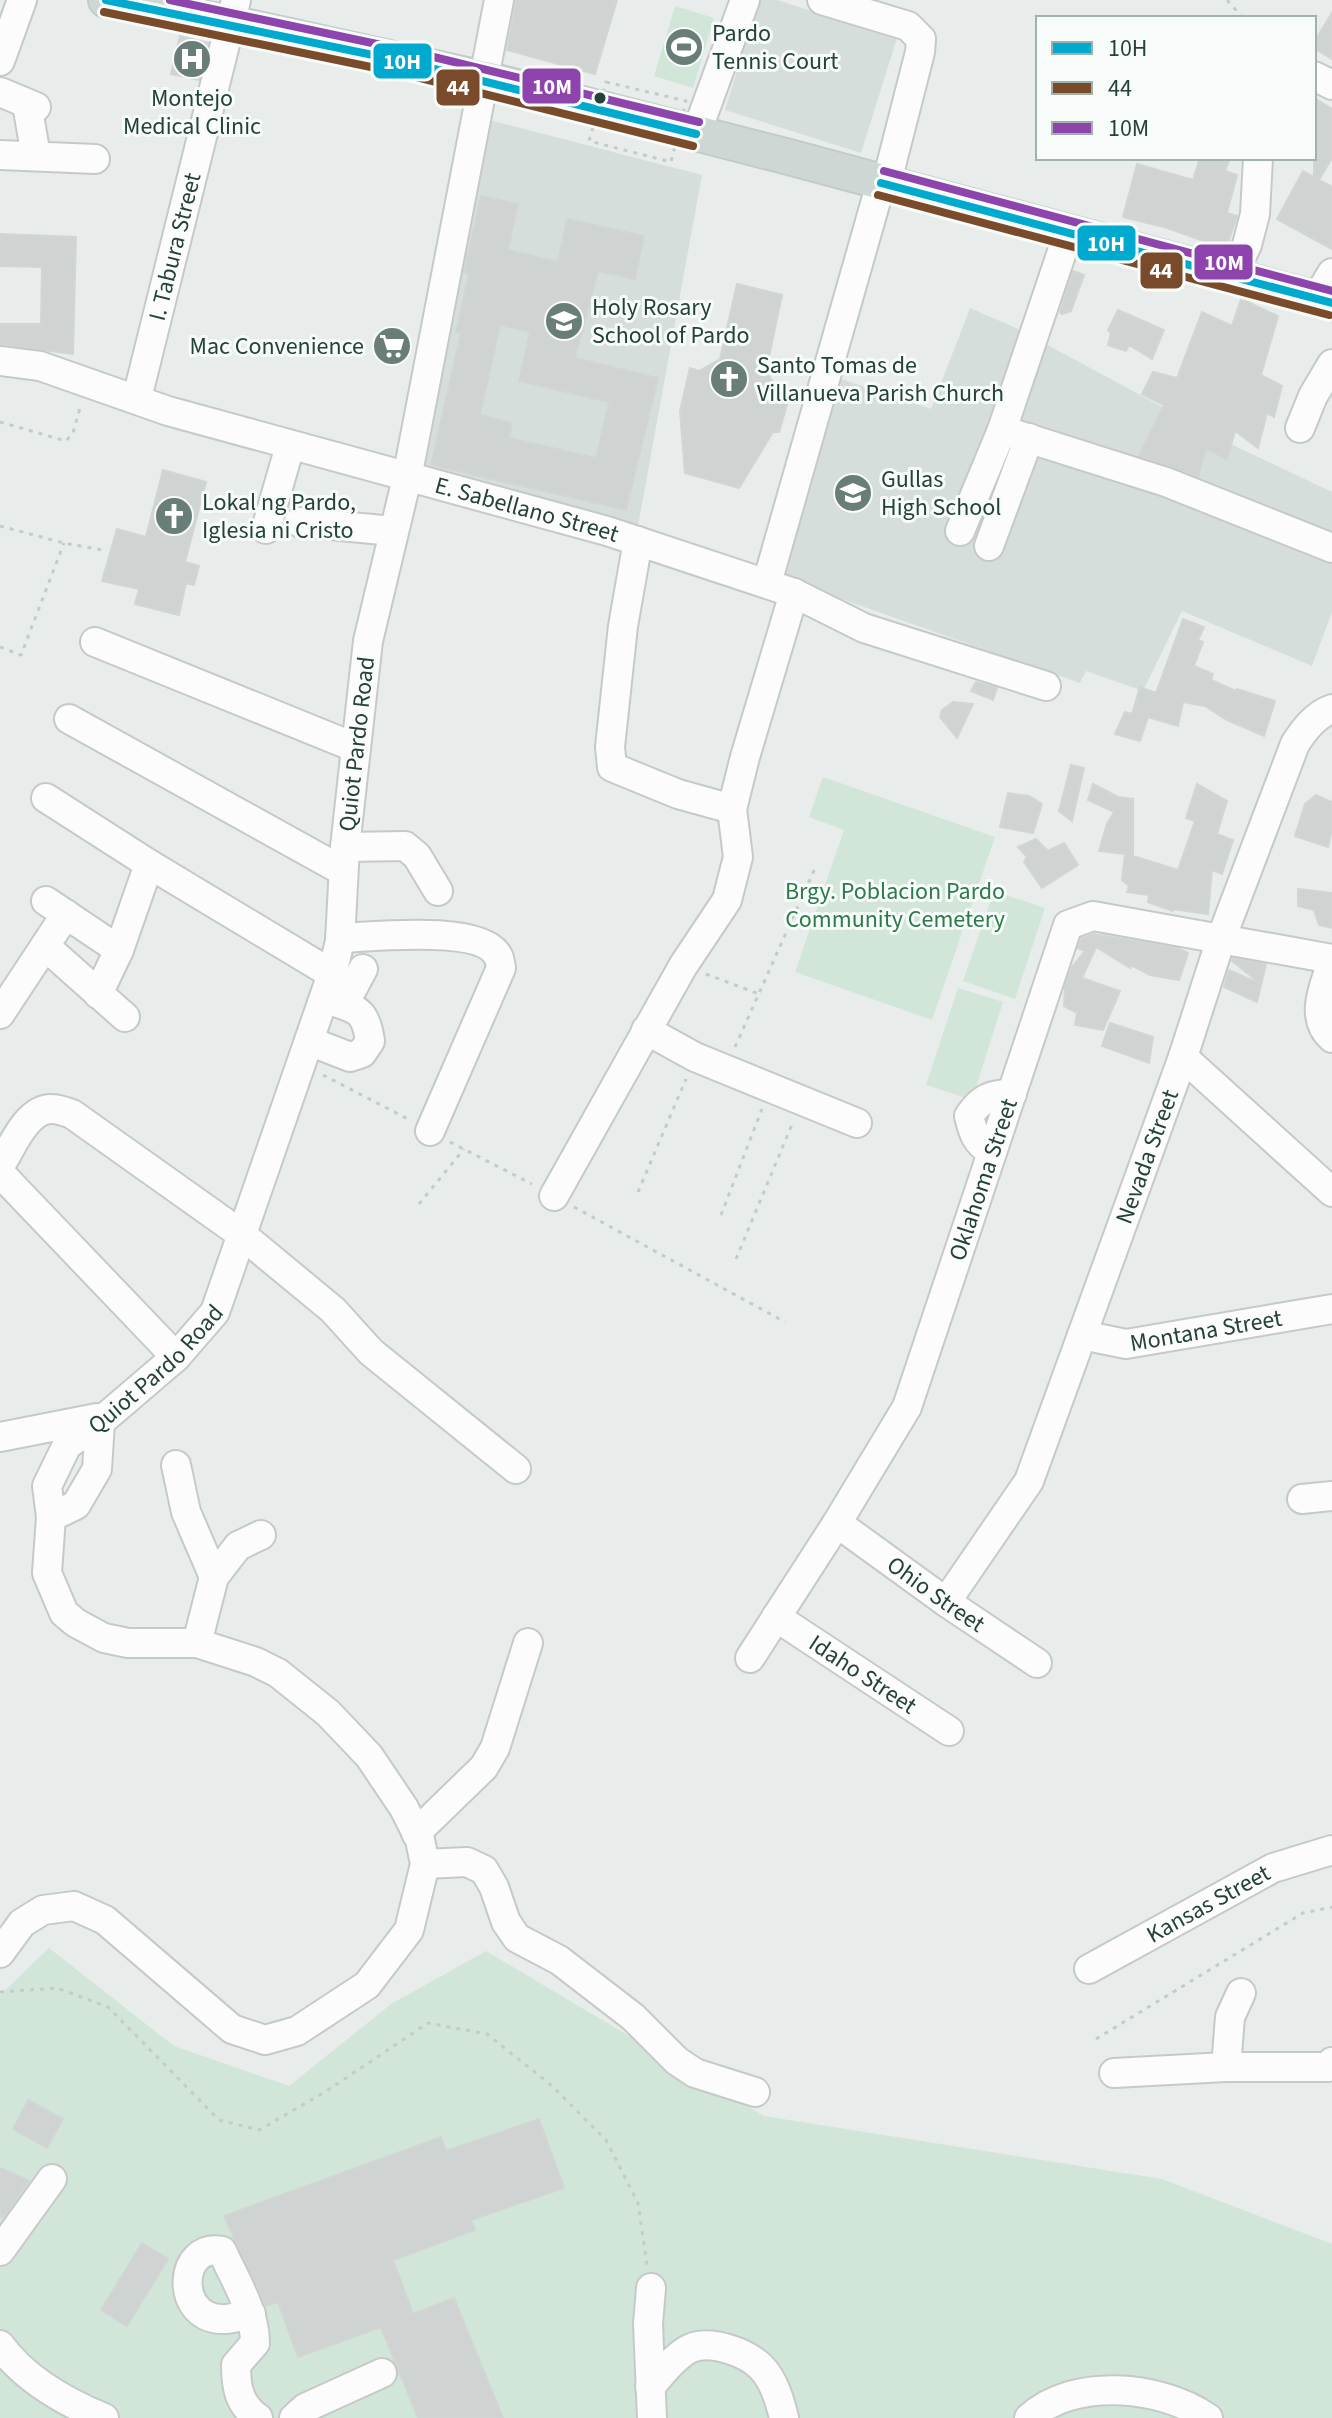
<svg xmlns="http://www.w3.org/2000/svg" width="1332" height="2418" font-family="'Source Sans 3',sans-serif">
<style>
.built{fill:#d6dedb}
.green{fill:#d1e6d8}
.building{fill:#cfd4d2;stroke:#d1d6d4;stroke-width:2;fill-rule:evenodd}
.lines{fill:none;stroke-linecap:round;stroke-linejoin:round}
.minor-casing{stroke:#c5cac8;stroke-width:32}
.major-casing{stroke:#c3ccc9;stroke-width:38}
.path{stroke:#c3ccca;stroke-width:3;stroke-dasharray:4 6;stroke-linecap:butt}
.minor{stroke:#fcfcfc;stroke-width:28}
.major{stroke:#cfd7d5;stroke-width:34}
.bus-1-casing{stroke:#f7fbf9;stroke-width:14}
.bus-2-casing{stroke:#f7fbf9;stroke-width:14}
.bus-3-casing{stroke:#f7fbf9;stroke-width:14}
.bus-1{stroke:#00a9ce;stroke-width:8}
.bus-2{stroke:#7a4b2a;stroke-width:8}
.bus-3{stroke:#8e44ad;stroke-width:8}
.bus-dot{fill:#24423a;stroke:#f7fbf9;stroke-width:3}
.labels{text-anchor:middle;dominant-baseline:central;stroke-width:6;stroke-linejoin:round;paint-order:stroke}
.poi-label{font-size:24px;fill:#24423a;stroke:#f7fbf9;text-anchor:start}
.street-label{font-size:24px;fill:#24423a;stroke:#f7fbf9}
.park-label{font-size:24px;fill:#2d7a4b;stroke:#f7fbf9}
.line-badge{stroke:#f7fbf9;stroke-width:3}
.badge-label{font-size:22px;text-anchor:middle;font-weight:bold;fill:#fff}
</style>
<rect width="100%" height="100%" fill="#e8edeb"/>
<path class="built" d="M759,0H777L897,38L861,153L725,110Z
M490,120L702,175L638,526L425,468Z
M970,308L1016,328L1235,446L1332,492V612L1312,666L1182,611L1143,691L1086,671L1080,683L779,577L838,378L931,409Z"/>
<path class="green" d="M675,6L714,18L693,88L654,76Z
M823,777L995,837L932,1020L795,972L844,830L809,817Z
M994,891L1045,908L1015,999L963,981Z
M958,988L1003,1002L972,1100L926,1085Z
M49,1948L174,2046L289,2086L391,2004L486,1951L764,2116L1162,2179L1332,2244V2418H0V1995Z"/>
<path class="building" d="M516,0H617L595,74L507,50Z
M1332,13V59L1314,48V42Z
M180,36L208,43L199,80L171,74Z
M1314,98L1332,109V158L1319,180L1332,187V249L1277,219L1303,171L1314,177Z
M1200,158H1230L1225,171L1237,175L1227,213L1237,216L1226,249L1164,227L1123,217L1137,164L1193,180Z
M481,196L518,204L508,250L558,262L567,219L644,236L635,279L598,271L575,358L658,378L626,510L431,465L461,333L456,332L469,274L464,272ZM500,325L530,332L519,381L609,402L596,458L509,438L512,423L480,415Z
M0,234L76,237L73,354L0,344V324H41L42,267L0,266Z
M1073,271L1084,275L1071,311L1062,314L1060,312Z
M737,284L782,295L766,371L776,387L791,391L779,432H773L739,488L685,473L680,411L690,368L699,371L720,359Z
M1241,299L1278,316L1261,375L1282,386L1274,417L1267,413L1258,448L1235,431L1227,459L1206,449L1198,477L1139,456L1164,405L1142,394L1153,372L1177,378L1202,312L1232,326Z
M1118,310L1164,330L1152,359L1129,345L1126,351L1108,345L1111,333L1108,330Z
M163,470L206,482L185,562L199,566L194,585L186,583L179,615L135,604L139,589L102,581L117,529L146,537Z
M1183,619L1204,627L1198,640L1203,642L1194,666L1213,674L1211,680L1236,691L1237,689L1275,701L1264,736L1227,720L1205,706L1183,702L1178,726L1148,717L1140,741L1115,734L1125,712L1132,714L1140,687L1156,693Z
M976,682L997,688L993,700L971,691Z
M953,702L973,704L957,738L940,717L942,710Z
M1071,765L1084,768L1072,821L1059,811Z
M1093,784L1118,797L1133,799V855H1130L1178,870L1195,821L1186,818L1197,784L1227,801L1217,834L1233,840L1222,874L1212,870L1208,914L1173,909V911L1148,902L1149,895L1127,892L1129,886L1122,880L1125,854L1099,851L1107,824L1114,812L1088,800Z
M1008,793L1029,796L1042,804L1033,833L1000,827Z
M1316,795L1332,802V829L1328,847L1295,836L1305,804Z
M1036,839L1048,851L1064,843L1078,865L1042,888L1024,862L1027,857L1018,847Z
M1298,889L1332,893V928L1319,925L1314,910L1298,906Z
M1094,934L1178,948L1188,953L1179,980L1150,975L1131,965L1130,968L1096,947L1082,978L1120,991L1103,1030L1075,1025L1077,1013L1064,1006L1065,987L1072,967L1085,951L1078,948L1082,938Z
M1233,958L1266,964L1257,1002L1224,987L1229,970L1261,984L1232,961Z
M1110,1023L1153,1037L1149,1063L1102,1046Z
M28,2100L63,2119L47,2148L13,2129Z
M539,2119L564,2188L471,2220L475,2230L393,2260L413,2314L454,2298L503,2418H418L381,2327L298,2357L278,2302L266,2306L224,2216L441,2137L446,2151Z
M0,2168L29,2181L3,2218L0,2216Z
M142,2243L168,2259L127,2326L101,2310Z"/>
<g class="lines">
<g class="minor-casing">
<g id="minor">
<path d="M822,0L908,26L921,39L920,52L886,185"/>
<path d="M0,61L22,0"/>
<path d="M1314,76L1332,85"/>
<path d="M0,92L36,107"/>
<path d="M27,104L36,156"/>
<path d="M696,134L745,0"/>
<path d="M0,155L95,159"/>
<path d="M1232,275L1247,245L1255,214L1258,158"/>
<path d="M1317,298L1332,273"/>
<path id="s1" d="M0,361L40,366L168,411L607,531L794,593L864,628L1046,686"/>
<path id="s2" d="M137,398L236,0"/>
<path d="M1300,428L1313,396L1332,364"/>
<path d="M1002,430L1166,482L1332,548"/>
<path d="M299,522L393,531"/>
<path d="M266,529L290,446"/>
<path d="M960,531L1002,430L1068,234"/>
<path d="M638,541L623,626L610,747L612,767L678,794L732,809"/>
<path d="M989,546L1029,438"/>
<path d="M767,583L881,183"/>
<path d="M95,642L354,747"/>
<path d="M69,719L343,871"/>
<path d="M46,798L149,864L332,974"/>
<path d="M345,847L405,846L417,856L438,891"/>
<path d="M46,901L119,950"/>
<path d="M340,938C370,937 482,924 498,956C500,959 500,964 501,968L430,1131"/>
<path d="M45,946L125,1017"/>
<path d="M1332,962C1324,987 1309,1017 1332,1038"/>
<path d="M98,994L119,950L149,864"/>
<path d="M348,997L363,969"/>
<path d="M0,1014L66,914"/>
<path d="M646,1030L695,1057L857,1123"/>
<path d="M309,1041L350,1057L362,1053L370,1041C365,1006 355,1010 324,998"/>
<path d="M1183,1057L1332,1192"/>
<path d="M992,1152C976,1143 973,1133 969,1116C981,1098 991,1094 1012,1094"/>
<path d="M0,1166C12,1147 27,1108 52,1109C59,1109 66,1112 72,1114L241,1234L333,1310L371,1352L516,1469"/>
<path d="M0,1173L176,1357"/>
<path d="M554,1196L683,966L727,900L738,857L732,809L745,757L794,593"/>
<path id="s3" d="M1082,1335L1126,1344L1332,1309"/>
<path d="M0,1437L97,1418"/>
<path d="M176,1465L186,1512L214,1577"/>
<path d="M1302,1499L1332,1496"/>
<path id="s4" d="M51,1517L47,1486L67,1445L100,1422L176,1357L215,1312L332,974L340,941L345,847L368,641L407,478L499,0"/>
<path id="s5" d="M837,1523L946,1602L1037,1663"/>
<path id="s6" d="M946,1602L1029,1481L1183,1057L1221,939L1295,744C1304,730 1315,715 1332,709"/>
<path id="s7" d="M776,1617L949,1731"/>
<path d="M197,1643L214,1577L238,1546L261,1535"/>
<path id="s8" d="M750,1658L837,1523L907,1407L1068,925L1093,916L1332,959"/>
<path d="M416,1833L484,1767L495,1748L528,1643"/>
<path d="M425,1864L467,1862L484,1870L494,1887L506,1922L517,1938L559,1960L633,2017L677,2061L695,2073L755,2092"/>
<path d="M0,1953L22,1923L43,1910L74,1906L105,1920L232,2029L265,2040L297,2031L367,1985L409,1930L425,1864L420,1840L404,1808L369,1756L328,1713L278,1673L256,1662L197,1643H128L104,1638L76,1623L64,1613L47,1573L51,1517L76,1505L97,1469L100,1422"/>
<path id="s9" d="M1089,1969L1273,1868L1332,1850"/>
<path d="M1226,2067L1230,2017L1241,1993"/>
<path d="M1114,2073L1226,2067H1328L1332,2062"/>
<path d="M0,2251L52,2179"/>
<path d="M651,2288L648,2324L652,2418"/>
<path d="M251,2314C241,2316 230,2320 220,2319C174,2316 179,2242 222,2251C235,2280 255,2311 255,2343L236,2365C236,2388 239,2404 258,2418"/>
<path d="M0,2345C25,2380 65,2402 104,2418"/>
<path d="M650,2387C661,2375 675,2355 691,2348C711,2340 746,2352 761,2367C774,2380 780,2401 784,2418"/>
<path d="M294,2418L305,2408L382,2373"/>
<path d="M1029,2418C1073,2377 1161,2385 1208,2418"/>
</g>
</g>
<g class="major-casing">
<path id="major" d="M106,0L230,23L485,79L789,157L1332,303"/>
</g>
<path class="path" d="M1227,0L1243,18
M606,82L686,101L671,162L589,141Z
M0,422L66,441L73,433L81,404
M0,526L64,543L102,550
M0,647L21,655L64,543
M706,974L759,994
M735,1047L816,866
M323,1075L408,1119
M450,1142L532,1184
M638,1192L686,1079
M419,1204L464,1149
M574,1207L785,1322
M721,1215L762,1109
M736,1259L793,1122
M0,1992L57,1988L108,2007L219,2120L259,2130L325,2092L428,2023L487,2034L551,2085L606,2140L638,2203L647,2265
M1096,2039L1303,1913L1332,1907"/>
<use href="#minor" class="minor"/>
<use href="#major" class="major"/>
<g class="bus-1-casing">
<path id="bus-1" d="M106,0L402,61L696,134
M881,183L1332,303"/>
</g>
<g class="bus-2-casing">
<path id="bus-2" d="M104,12L400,73L693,146
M878,195L1329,315"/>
</g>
<g class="bus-3-casing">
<path id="bus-3" d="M170,0L405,50L699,122
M884,171L1332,291"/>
</g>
<use href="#bus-1" class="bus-1"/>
<use href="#bus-2" class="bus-2"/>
<use href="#bus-3" class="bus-3"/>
</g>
<defs>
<g id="stadium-disc" transform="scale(2)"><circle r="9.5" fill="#697e78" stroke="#f7fbf9"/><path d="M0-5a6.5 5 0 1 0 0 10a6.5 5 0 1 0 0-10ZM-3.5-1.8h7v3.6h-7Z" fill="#fff"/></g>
<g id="hospital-disc" transform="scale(2)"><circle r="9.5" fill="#697e78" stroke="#f7fbf9"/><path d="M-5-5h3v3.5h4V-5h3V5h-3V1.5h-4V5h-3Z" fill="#fff"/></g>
<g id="school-disc" transform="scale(2)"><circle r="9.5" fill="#697e78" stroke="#f7fbf9"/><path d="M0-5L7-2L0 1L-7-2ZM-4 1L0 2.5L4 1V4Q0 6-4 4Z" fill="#fff"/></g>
<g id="supermarket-disc" transform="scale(2)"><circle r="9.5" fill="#697e78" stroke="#f7fbf9"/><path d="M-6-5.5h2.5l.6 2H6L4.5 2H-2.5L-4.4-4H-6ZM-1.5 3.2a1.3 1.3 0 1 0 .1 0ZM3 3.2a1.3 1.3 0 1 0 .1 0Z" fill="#fff"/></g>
<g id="church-disc" transform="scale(2)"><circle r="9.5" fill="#697e78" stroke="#f7fbf9"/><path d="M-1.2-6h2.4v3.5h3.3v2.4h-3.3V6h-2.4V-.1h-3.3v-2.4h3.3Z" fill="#fff"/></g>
</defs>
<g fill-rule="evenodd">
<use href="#stadium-disc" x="684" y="47"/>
<use href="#hospital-disc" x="192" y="59"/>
<use href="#school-disc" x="564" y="321"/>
<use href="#supermarket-disc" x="392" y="346"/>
<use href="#church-disc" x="729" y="379"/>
<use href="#school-disc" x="853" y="493"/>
<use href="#church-disc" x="174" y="516"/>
</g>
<circle class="bus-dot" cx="600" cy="98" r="7"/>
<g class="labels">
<g class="poi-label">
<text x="712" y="33">Pardo<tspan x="712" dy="28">Tennis Court</tspan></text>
<text x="192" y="98" text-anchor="middle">Montejo<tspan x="192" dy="28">Medical Clinic</tspan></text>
<text x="592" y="307">Holy Rosary<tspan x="592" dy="28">School of Pardo</tspan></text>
<text x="364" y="346" text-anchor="end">Mac Convenience</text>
<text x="757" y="365">Santo Tomas de<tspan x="757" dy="28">Villanueva Parish Church</tspan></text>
<text x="881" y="479">Gullas<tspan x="881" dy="28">High School</tspan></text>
<text x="202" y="502">Lokal ng Pardo,<tspan x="202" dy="28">Iglesia ni Cristo</tspan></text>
</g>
<g class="street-label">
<text stroke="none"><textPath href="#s2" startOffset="156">I. Tabura Street</textPath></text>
<text stroke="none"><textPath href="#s1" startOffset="548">E. Sabellano Street</textPath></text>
<text stroke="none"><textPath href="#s4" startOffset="866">Quiot Pardo Road</textPath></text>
<text stroke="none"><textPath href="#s6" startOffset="492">Nevada Street</textPath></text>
<text stroke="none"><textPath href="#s8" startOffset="536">Oklahoma Street</textPath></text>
<text stroke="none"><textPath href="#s3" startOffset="126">Montana Street</textPath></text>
<text stroke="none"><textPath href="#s4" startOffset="194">Quiot Pardo Road</textPath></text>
<text stroke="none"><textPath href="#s5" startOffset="122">Ohio Street</textPath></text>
<text stroke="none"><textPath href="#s7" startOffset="104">Idaho Street</textPath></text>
<text stroke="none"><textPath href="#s9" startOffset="136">Kansas Street</textPath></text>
</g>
<g class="park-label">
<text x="895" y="891">Brgy. Poblacion Pardo<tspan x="895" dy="28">Community Cemetery</tspan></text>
</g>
</g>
<g class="line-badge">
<rect x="372" y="42" width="61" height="38" rx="8" fill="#00a9ce"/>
<rect x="521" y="67" width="61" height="38" rx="8" fill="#8e44ad"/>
<rect x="435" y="68" width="46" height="39" rx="8" fill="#7a4b2a"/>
<rect x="1076" y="224" width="61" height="38" rx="8" fill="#00a9ce"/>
<rect x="1193" y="243" width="61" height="38" rx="8" fill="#8e44ad"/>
<rect x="1139" y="251" width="45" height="39" rx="8" fill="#7a4b2a"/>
</g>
<g class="badge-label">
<text x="402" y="69">10H</text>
<text x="552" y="94">10M</text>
<text x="458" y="95">44</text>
<text x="1106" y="251">10H</text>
<text x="1224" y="270">10M</text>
<text x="1161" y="278">44</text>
</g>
<rect x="1036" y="16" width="280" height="144" fill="#f7fbf9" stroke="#a3b1ad" stroke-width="2"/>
<rect x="1052" y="42" width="40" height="12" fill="#00a9ce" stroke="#a3b1ad" stroke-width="2"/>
<text x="1108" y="56" font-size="24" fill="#24423a">10H</text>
<rect x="1052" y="82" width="40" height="12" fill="#7a4b2a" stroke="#a3b1ad" stroke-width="2"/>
<text x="1108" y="96" font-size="24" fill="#24423a">44</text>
<rect x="1052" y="122" width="40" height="12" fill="#8e44ad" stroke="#a3b1ad" stroke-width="2"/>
<text x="1108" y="136" font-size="24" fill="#24423a">10M</text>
</svg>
